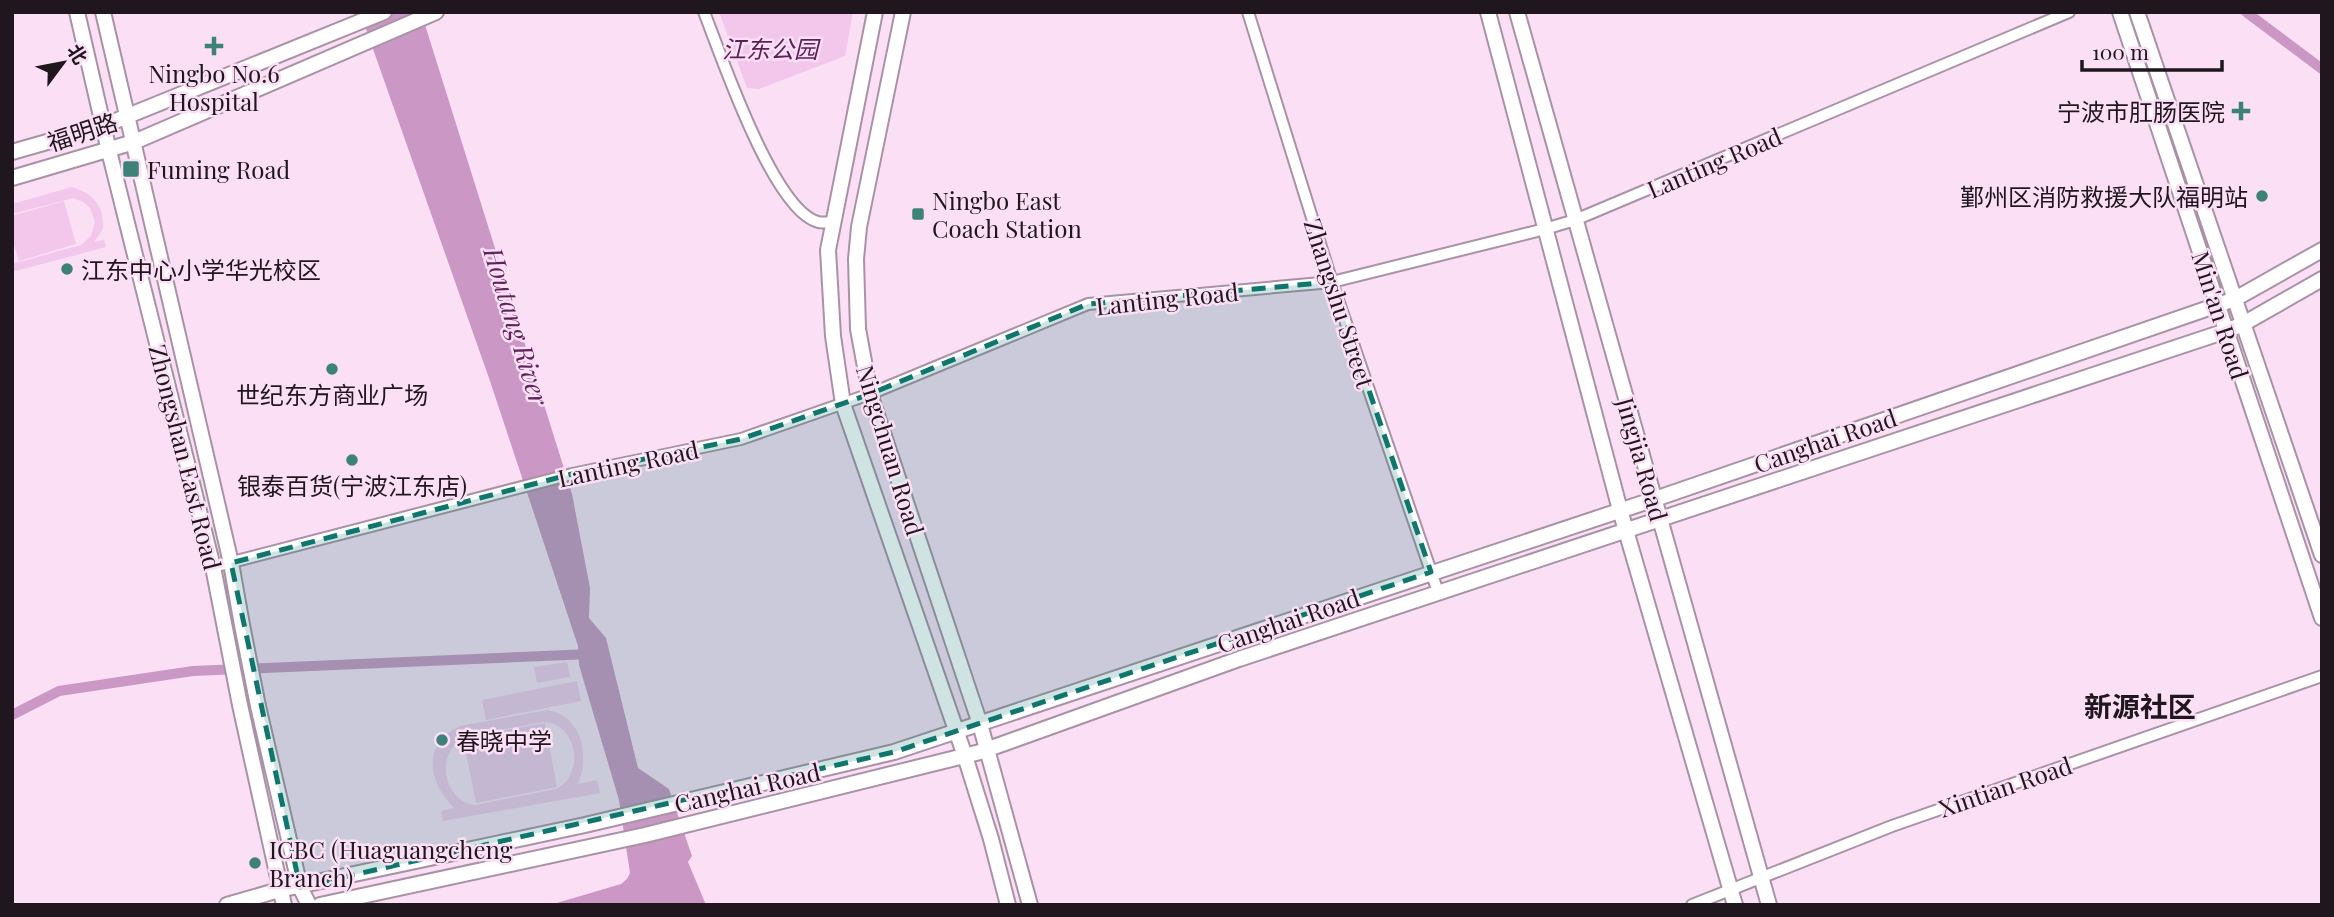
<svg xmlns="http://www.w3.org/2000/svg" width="2334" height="917" font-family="'Playfair Display','Noto Sans SC',serif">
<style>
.green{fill:#f2c7eb;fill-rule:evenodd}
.water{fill:#cb97c4}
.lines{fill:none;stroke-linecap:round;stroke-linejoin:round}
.canal{stroke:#cb97c4;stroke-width:10}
.minor-casing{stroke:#aa92a6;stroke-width:14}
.major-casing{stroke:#aa92a6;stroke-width:18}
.minor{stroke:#fff;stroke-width:10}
.major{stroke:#fff;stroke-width:14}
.major-bridge-casing{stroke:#aa92a6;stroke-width:18;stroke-linecap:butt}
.major-bridge{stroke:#fff;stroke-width:14}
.marked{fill:#0f766e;fill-opacity:0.2;stroke:#0f766e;stroke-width:5;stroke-dasharray:14 9;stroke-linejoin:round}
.poi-dot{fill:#3d8277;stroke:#fadff5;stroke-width:2.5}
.labels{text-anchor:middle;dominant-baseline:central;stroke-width:5;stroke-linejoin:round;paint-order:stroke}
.park-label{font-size:24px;font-style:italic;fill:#5e2059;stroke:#fadff5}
.poi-label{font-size:24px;fill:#1f161e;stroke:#fadff5;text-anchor:start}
.street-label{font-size:24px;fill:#1f161e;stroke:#fadff5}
.water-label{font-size:26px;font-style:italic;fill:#61235b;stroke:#fadff5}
.quarter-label{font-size:28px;font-weight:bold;fill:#1f161e;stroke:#fadff5}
</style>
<rect width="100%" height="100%" fill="#fadff5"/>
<path class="green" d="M719,12H853L845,56L759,89L747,88Z
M72,187C93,193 105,207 103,229L94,242L104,240L106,247L12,272V264L81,245L91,236L95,222L90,208L83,202L73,198L12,214V204Z
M64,201L76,244L19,261L12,238V216Z
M567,662L570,677L537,683L534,667Z
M577,681L581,701L486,720L482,700Z
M547,710C582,715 590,756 578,784L597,780L600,793L443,821L441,811L454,808C428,782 421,745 460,726ZM543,722C577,722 586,775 556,789L475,805C441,800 435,749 467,736Z
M545,723L557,787L476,803L463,738Z"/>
<path class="water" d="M360,12H421L572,494L590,588L589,618L606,638L638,768L669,789L692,856L688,862L706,905H550L621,884L627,879L630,873L619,800L579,665L578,646L490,381Z"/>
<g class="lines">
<path class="canal" d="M2246,12L2322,69
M12,715L59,691L193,671L590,654"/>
<g class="minor-casing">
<path id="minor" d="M704,12C721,55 773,210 818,222C822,223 829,222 834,222
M1248,12L1332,282L1438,592
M213,567L572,474L741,439L870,394L1088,304L1332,282L1545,229L1575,220L2069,12
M1692,905L1892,826L2322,676"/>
</g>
<g class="major-casing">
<path id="major" d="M77,12L109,151L213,567L240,705L284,905
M103,12L231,563L242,625
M875,12L828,250L833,336L843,404L965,756L991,839L1008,905
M903,12L859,227L856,259L858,329L870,394L980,724L1030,905
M1488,12L1620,510L1735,905
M1517,12L1769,905
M2120,12L2322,618
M2137,12L2322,555
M12,152L103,126L384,12
M12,178L134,142L436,12
M258,706L300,887L309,905
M227,905L279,890L585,825L894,752L1655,499L2235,299L2322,250
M320,905L645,835L980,752L1239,659L2226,331L2243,324L2322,279"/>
</g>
<use href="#minor" class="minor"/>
<use href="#major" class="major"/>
<g class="major-bridge-casing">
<path id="major-bridge" d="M242,625L258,706"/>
</g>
<use href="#major-bridge" class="major-bridge"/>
</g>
<path class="marked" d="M1332,282L1431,572L894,752L300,887L231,563L572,474L741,439L870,394L1088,304Z"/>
<g class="poi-dot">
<path d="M210.5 35.5h7v7h7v7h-7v7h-7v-7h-7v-7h7z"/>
<path d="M2237.5 100.5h7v7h7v7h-7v7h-7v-7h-7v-7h7z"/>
<rect x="122" y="160" width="18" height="18" rx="3.5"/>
<circle cx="2262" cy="196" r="7"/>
<rect x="911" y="207" width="14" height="14" rx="3.5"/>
<circle cx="67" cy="269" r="7"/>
<circle cx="332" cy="369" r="7"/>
<circle cx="352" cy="460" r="7"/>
<circle cx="442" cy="740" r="7"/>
<circle cx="255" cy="863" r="7"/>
</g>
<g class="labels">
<g class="park-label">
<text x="770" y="48">江东公园</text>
</g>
<g class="poi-label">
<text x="214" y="73" text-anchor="middle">Ningbo No.6<tspan x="214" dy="28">Hospital</tspan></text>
<text x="2225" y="111" text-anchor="end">宁波市肛肠医院</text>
<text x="147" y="169">Fuming Road</text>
<text x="2248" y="196" text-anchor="end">鄞州区消防救援大队福明站</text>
<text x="932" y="200">Ningbo East<tspan x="932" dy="28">Coach Station</tspan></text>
<text x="81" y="269">江东中心小学华光校区</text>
<text x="332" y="394" text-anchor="middle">世纪东方商业广场</text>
<text x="352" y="485" text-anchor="middle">银泰百货(宁波江东店)</text>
<text x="456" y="740">春晓中学</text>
<text x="269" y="849">ICBC (Huaguangcheng<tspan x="269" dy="28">Branch)</tspan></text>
</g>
<g class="street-label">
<text transform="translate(82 131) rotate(-18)">福明路</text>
<text transform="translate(1714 162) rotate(-23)">Lanting Road</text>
<text transform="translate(1167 298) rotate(-6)">Lanting Road</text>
<text transform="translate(1340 303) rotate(72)">Zhangshu Street</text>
<text transform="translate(2221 315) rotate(72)">Min'an Road</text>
<text transform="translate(1825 440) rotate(-19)">Canghai Road</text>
<text transform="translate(891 450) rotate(73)">Ningchuan Road</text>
<text transform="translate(186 457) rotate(76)">Zhongshan East Road</text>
<text transform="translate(1643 459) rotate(74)">Jingjia Road</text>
<text transform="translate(628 463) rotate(-12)">Lanting Road</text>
<text transform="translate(1288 620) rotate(-19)">Canghai Road</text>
<text transform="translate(2005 786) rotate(-19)">Xintian Road</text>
<text transform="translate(747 787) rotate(-13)">Canghai Road</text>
</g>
<g class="water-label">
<text transform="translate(517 326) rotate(73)">Houtang River</text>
</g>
<g class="quarter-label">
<text x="2140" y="705">新源社区</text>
</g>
</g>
<rect width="2334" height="917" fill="none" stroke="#1f161e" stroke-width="28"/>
<g transform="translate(63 63) rotate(58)" stroke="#fadff5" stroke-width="5" paint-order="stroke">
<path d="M0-5L12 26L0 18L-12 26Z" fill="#1f161e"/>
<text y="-10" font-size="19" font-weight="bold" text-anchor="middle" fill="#1f161e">北</text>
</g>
<path d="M2082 60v10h140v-10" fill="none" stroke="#1f161e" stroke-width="3.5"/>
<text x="2092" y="60" font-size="21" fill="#1f161e" stroke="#fadff5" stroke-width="5" paint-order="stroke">100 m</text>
</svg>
